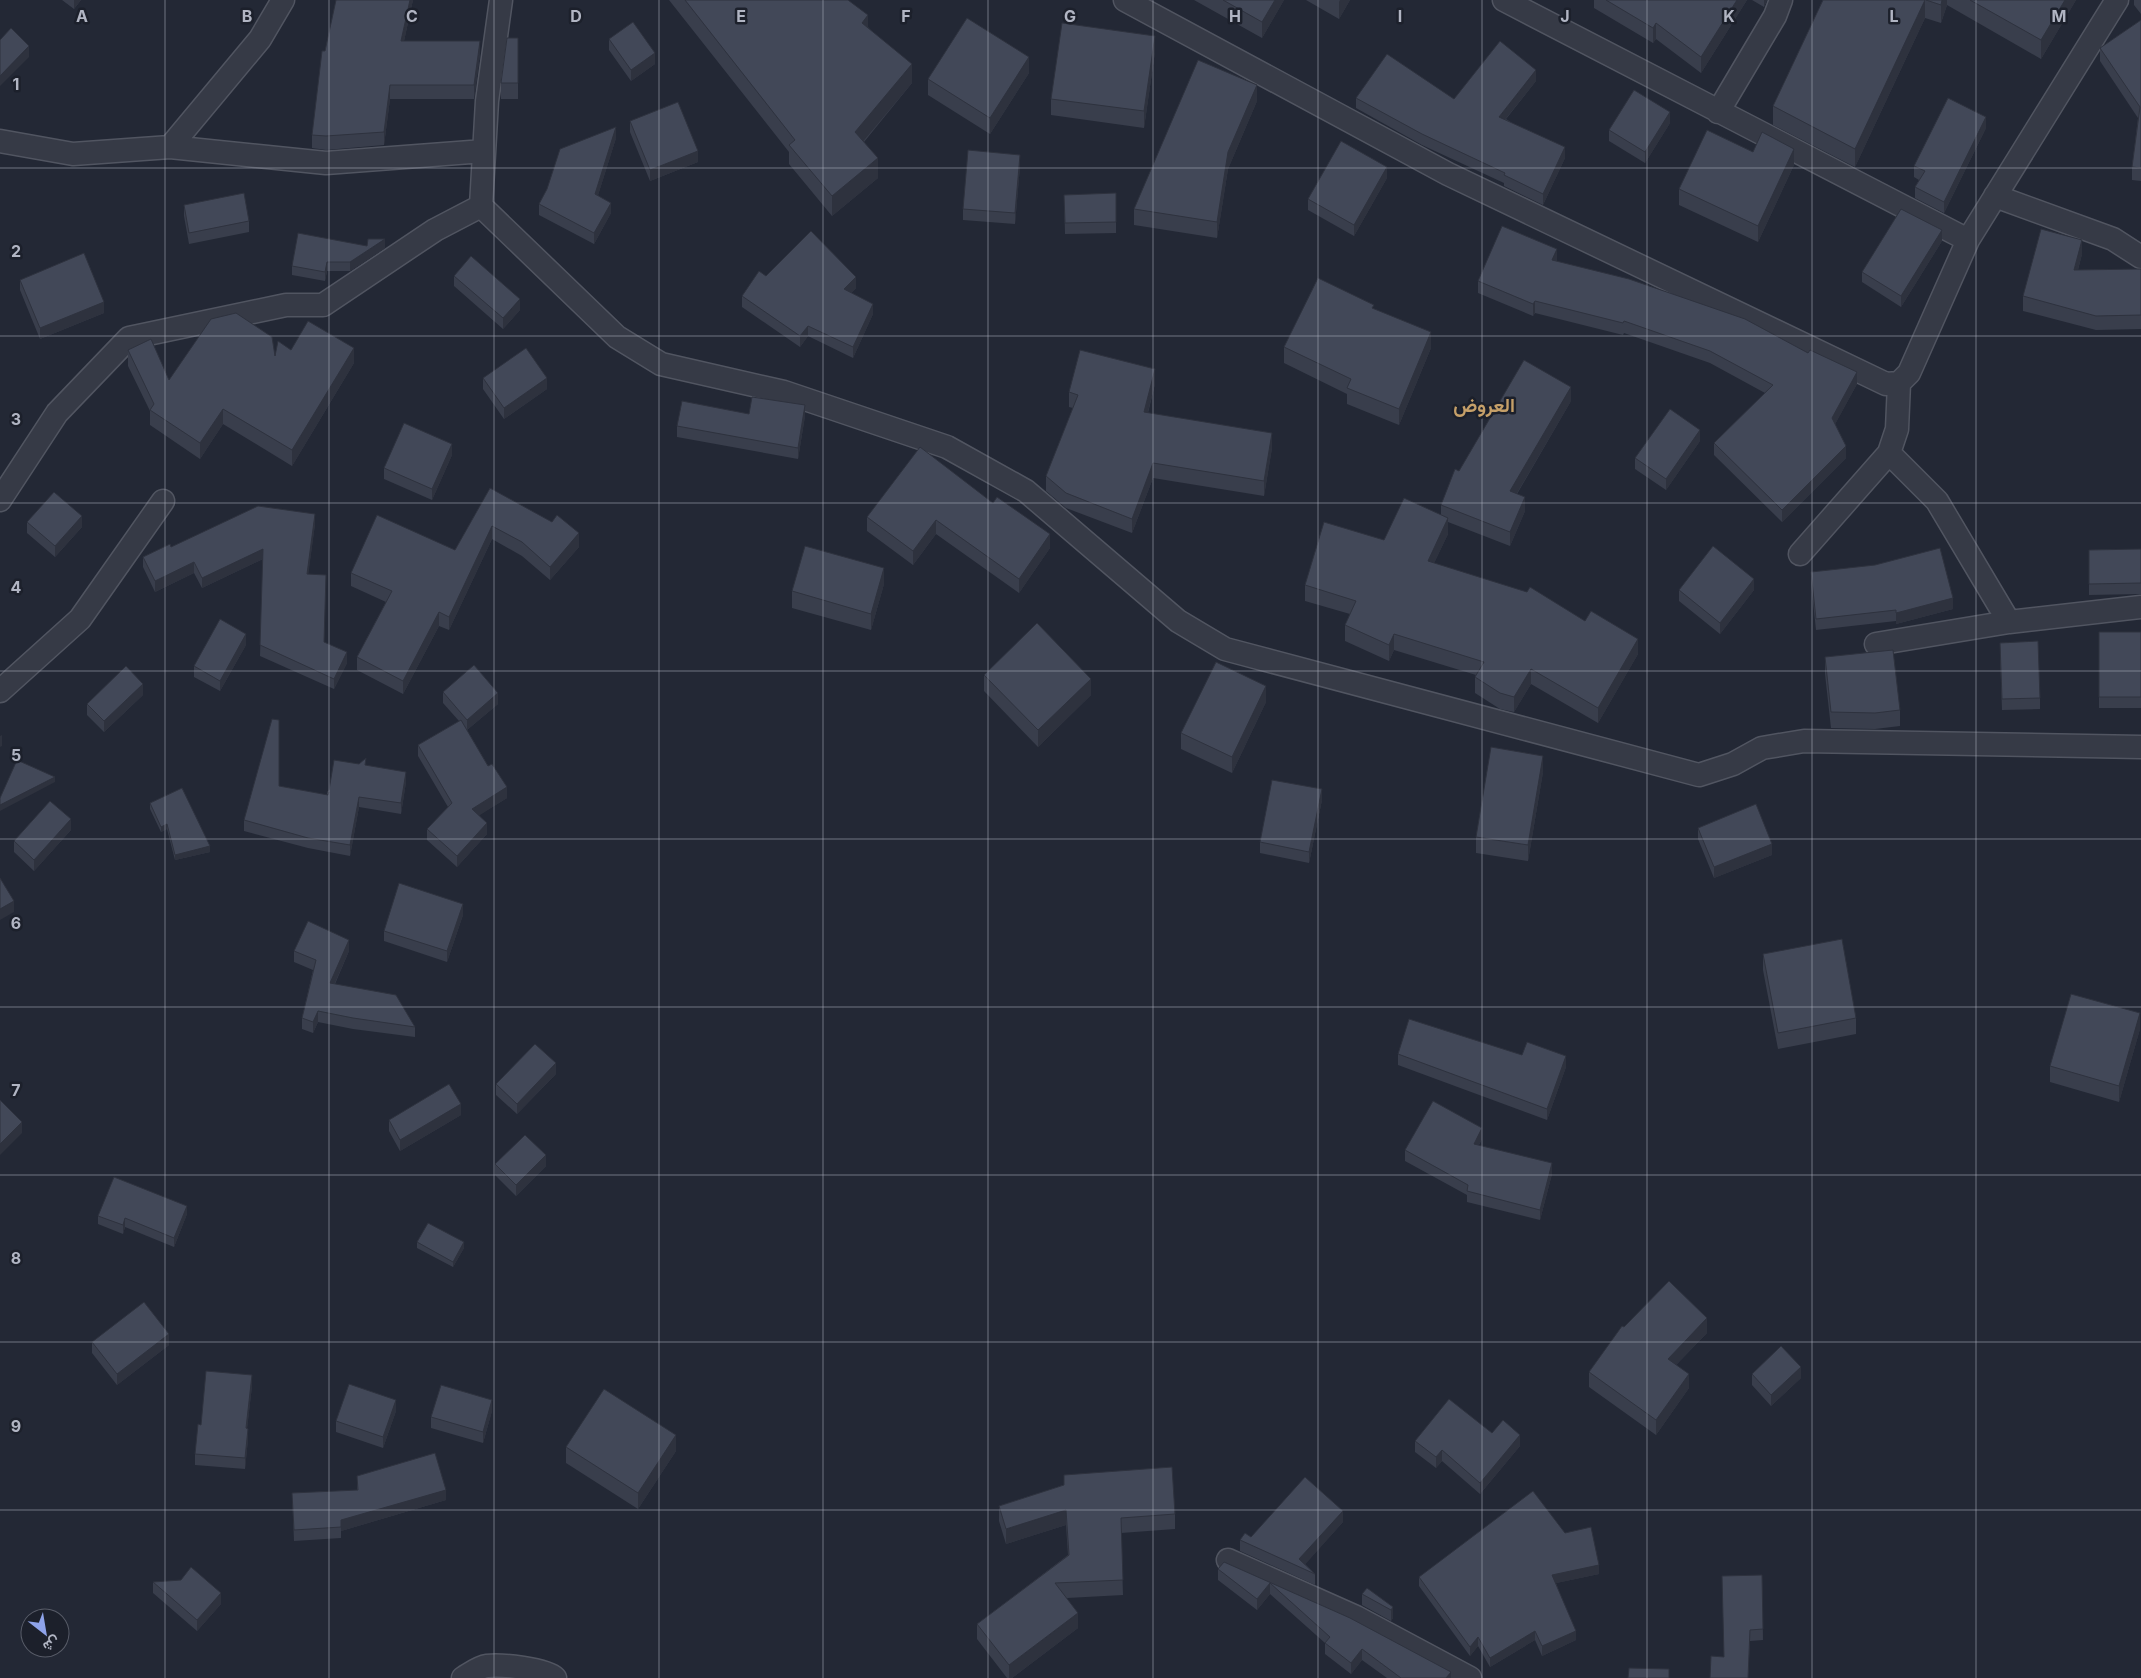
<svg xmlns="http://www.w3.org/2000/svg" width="2141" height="1678" font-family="Inter,Vazirmatn,sans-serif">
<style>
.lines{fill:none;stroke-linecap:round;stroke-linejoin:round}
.minor-casing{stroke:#515561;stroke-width:25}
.minor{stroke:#363a46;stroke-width:22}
.wall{fill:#393e4c}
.shaded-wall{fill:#2e323e}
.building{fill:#424858;stroke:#2e323e}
.grid{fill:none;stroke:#b1b5c3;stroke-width:1;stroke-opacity:0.55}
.labels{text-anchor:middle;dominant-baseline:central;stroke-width:5;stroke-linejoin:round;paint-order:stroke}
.district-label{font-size:19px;font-weight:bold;fill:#c6a069;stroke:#1c202b}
.grid-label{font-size:16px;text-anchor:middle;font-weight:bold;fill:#b1b5c3;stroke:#1c202b;stroke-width:5;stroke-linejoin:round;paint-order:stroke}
</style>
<rect width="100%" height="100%" fill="#232835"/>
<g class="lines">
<g class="minor-casing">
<path id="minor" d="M501,0L487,101L481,206L617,337L661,364L784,392L947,447L1026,491L1178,621L1225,649L1699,775L1733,764L1762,748L1804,741L2141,747
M1125,0L1448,174L1886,384L1899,383
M1504,0L1968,240
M1718,112L1775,16L1781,0
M0,141L73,154L170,147L326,163L484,151
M170,147L260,39L283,0
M1995,196L2113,239L2141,257
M1889,453L1937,501L2009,622
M0,500L57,413L129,338L286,305H323L435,230L481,206
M1800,554L1889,453L1897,429L1899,383L1909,373L1968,240L2117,0
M1876,644L2009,622L2141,607
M0,691L80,619L163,501
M1228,1560L1356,1617L1470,1678
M463,1678C470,1674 479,1667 487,1666C501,1664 546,1669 555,1678"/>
</g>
<use href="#minor" class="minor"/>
</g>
<path class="wall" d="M62,0H81L74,9Z
M413,0L404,41L480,54L474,99H390L384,145L326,150L312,148V135L325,51Z
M669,0H848L868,27L912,83L864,142L878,178L832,216L789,164V152Z
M1194,0H1284L1262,38Z
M1306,0H1350L1339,19Z
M1594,0H1747L1701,73L1656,39L1653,43L1594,8Z
M1752,0H1767L1764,7Z
M1823,0H2076L2041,59L1947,5L1941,23L1925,18L1855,167L1773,125V106Z
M2134,0H2141V14L2134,5Z
M2141,20V181L2132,180V167L2138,118L2100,61V48Z
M518,38V99H501V83Z
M609,39L655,64L631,81L609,50Z
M1155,52L1144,128L1051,115V99Z
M1029,73L990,134L928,95V79Z
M1536,81L1506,119L1565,158L1543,205L1504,186V183L1422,145L1356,108V98L1454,99Z
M1257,101L1228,169L1217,238L1134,225V209Z
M630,121L698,162L650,181L630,132Z
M1670,123L1645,163L1609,141V130Z
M1986,128L1944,213L1915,198V187L1919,180L1914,177V166Z
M616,138L598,195L611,213L594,244L539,215V204Z
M1753,152L1794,165L1758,242L1679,205V189Z
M1020,166L1015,224L963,220V209Z
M1387,178L1354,236L1308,210V199Z
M1116,193V233L1065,234L1064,195Z
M184,205L249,221V232L189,244L184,216Z
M1942,241L1901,307L1862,282V272Z
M367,246L385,248L350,271H327L325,281L292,275V266Z
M2082,254L2078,270L2141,269V329L2096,330L2023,311V296Z
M1557,261L1857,384L1835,424L1846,458L1782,522L1714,455V443L1765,393L1710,363L1624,333L1623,335L1535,313L1533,316L1478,293V281Z
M454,276L520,310L503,329L454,286Z
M766,276L856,288L851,293L873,314L853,358L808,336L800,347L742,307V296Z
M20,280L104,313L40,339L20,290Z
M1374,309L1431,348L1399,425L1347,404V394L1284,363V347Z
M128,350L169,380L275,356L354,363L292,466L223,424L200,459L150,425V411L128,366Z
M483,378L547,389L504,419L483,389Z
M1155,384L1148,413L1272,448L1264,496L1153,478L1132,533L1066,508L1046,491V476L1073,408L1069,407V392Z
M1571,401L1517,494L1525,511L1510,546L1448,522V534L1434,563L1638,654L1598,723L1531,684L1514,712L1500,709L1475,693V677L1476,675L1394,650L1389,661L1345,641V625L1350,614L1305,601V585L1384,540L1441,515V505L1459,471Z
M749,414L805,416L798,459L677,437V426Z
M1700,441L1666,490L1635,469V458Z
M452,455L432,500L384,479V468Z
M490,488L579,547L550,580L522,556L492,539L449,630L439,626L403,694L357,670V657L386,602L351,586V573L455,550Z
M993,503L1050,548L1019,593L936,534L913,565L867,531V517Z
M27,522L82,527L55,557L27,533Z
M315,524L308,574L324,642L347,663L334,689L260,656L263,559L202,588L194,573L155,592L143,567V557L171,547Z
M2141,549V594L2089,595V550Z
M1811,572L1953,609L1896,624V621L1816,630L1811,583Z
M884,584L871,630L792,608V591Z
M1679,590H1754L1720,634L1679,601Z
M2099,632H2141V708H2099Z
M246,645L220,691L194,677V666Z
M2000,653L2040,698V709L2002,710Z
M1825,657L1900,710V726L1875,729L1831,728L1825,674Z
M984,675L1091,695L1038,747L984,691Z
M443,692L498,704L467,730L507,798L479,815L487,834L457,867L427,840V829L448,807L418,756V745L459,721L443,703Z
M143,695L104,732L87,715V704Z
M1266,702L1232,773L1181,749V733Z
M366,765L406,782L401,814L359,807L350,856L308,848L244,831V820L279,786L327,795V792Z
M1543,772L1528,861L1476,853V837Z
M1322,800L1309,863L1260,853V842Z
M150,803L210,852L175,860L167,829L161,832L150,809Z
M1698,828L1772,855L1714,878L1698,839Z
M71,830L34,871L14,852V841Z
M463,915L447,962L384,941V931Z
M294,951H349L335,984L415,1027V1037L353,1029L318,1022L313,1033L302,1029V1018L313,970L294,962Z
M1763,954L1856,1018V1034L1778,1049L1763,970Z
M2140,1029L2119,1102L2050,1082V1066Z
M1398,1054L1522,1055L1566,1067L1547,1120L1398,1065Z
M556,1074L517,1114L496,1095V1084Z
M461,1115L400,1151L389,1131V1120Z
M1482,1139L1479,1145L1552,1174L1540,1220L1467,1202V1195L1405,1161V1150Z
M495,1164L546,1166L516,1196L495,1175Z
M187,1214L174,1247L125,1227L123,1234L98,1224V1216Z
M417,1242L464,1248L453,1267L417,1248Z
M1624,1327L1707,1333L1676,1365L1689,1388L1656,1435L1589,1387V1372Z
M92,1342L169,1345L117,1385L92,1353Z
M1752,1374L1801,1378L1771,1406L1752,1385Z
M252,1386L247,1428L248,1439L245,1469L195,1465V1454L201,1425Z
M396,1411L383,1448L336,1432V1421Z
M492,1411L483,1443L431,1428V1417Z
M1492,1433L1520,1446L1480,1494L1442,1461L1436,1468L1415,1452V1441Z
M566,1447L676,1451L638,1509L566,1463Z
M1064,1475L1175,1514V1529L1121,1533L1123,1595L1067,1598L1078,1628L1012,1678H1007L977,1639V1624L1068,1555L1066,1525L1006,1544L999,1521V1506L1064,1485Z
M357,1476L446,1500L341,1531V1538L294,1541L292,1493L357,1490Z
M1343,1522L1305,1564L1315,1574V1585L1240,1551V1540L1251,1537Z
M1565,1533L1599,1574L1556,1583L1576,1640L1542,1656L1535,1640L1490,1667L1478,1646L1470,1656L1419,1586V1577Z
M1224,1562L1350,1618L1451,1678H1387L1362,1660L1351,1674L1325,1654V1643L1270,1594L1257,1610L1218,1580V1569Z
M1762,1575L1763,1640L1750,1641L1748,1678H1710L1724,1657Z
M153,1582L221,1604L197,1631L153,1593Z
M1362,1594L1393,1607V1618L1391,1621L1362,1605Z"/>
<path class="shaded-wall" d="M74,0H81L74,9Z
M410,0H413L401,55V41Z
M1275,0H1284L1262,38V22Z
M1340,0H1350L1339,19V2Z
M1737,0H1747L1701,73V57Z
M1764,0H1767L1764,7Z
M1925,0V18L1855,167V149Z
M1942,0H1947V5L1941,23V5Z
M2065,0H2076L2041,59V40Z
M868,15V35L862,23Z
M1656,23V39L1653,43V28Z
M1155,36V52L1144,128V111Z
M480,41V54L474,99V85Z
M29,46V57L0,86V76Z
M655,53V64L631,81V70Z
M1029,57V73L990,134V118Z
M912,64V83L855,151V132Z
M1536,70V81L1499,127V117Z
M390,85V99L384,145V132Z
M1257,85V101L1228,169L1217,238V222L1228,152Z
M1670,112V123L1645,163V152Z
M1986,117V128L1944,213V202Z
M616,127V138L595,205V194Z
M1565,147V158L1543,205V194Z
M1794,149V165L1758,242V226Z
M698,151V162L650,181V170Z
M1020,155V166L1015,224V213Z
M878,158V178L832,216V196Z
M1387,167V178L1354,236V225Z
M611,203V213L594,244V233Z
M1942,230V241L1901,307V296Z
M385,239V248L350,271V262Z
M2082,240V254L2074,284V270Z
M1557,249V261L1552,272V260Z
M327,262V271L325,281V272Z
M856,277V288L844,300V289Z
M520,299V310L503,329V318Z
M1535,301V313L1533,316V304Z
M104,302V313L40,339V328Z
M873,304V314L853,358V347Z
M808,326V336L800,347V336Z
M1431,332V348L1399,425V409Z
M354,348V363L292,466V450Z
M1155,369V384L1144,427V412Z
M1857,372V384L1832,430V418Z
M547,378V389L504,419V408Z
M1571,387V401L1510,505V491Z
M805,405V416L798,459V448Z
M223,409V424L200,459V443Z
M1700,430V441L1666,490V479Z
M1272,433V448L1264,496V481Z
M452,444V455L432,500V489Z
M1846,446V458L1782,522V510Z
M1153,463V478L1132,533V519Z
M1525,497V511L1510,546V532Z
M315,514V524L307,585V574Z
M82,516V527L55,557V546Z
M1448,518V534L1428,576V561Z
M936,520V534L913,565V551Z
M492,526V539L449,630V617Z
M579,533V547L550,580V567Z
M1050,534V548L1019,593V579Z
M263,549V559L202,588V578Z
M194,562V573L155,592V581Z
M884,568V584L871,630V614Z
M1754,579V590L1720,634V623Z
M1953,598V609L1896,624V613Z
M439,612V626L403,694V681Z
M246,634V645L220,691V681Z
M1394,634V650L1389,661V645Z
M1638,639V654L1598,723V708Z
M347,652V663L334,689V679Z
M1531,669V684L1514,712V697Z
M1091,679V695L1038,747V730Z
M143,684V695L104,732V721Z
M1266,686V702L1232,773V757Z
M498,693V704L467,730V720Z
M2,735V746L0,747V736Z
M1543,756V772L1528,861V845Z
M406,772V782L401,814V803Z
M55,777V782L0,811V805Z
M507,787V798L472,820V809Z
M1322,789V800L1309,863V852Z
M359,797V807L350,856V845Z
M71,819V830L34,871V860Z
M487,823V834L457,867V856Z
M167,824V829L161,832V827Z
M1772,844V855L1714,878V867Z
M210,846V852L175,860V855Z
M14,901V912L0,920V909Z
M463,904V915L447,962V951Z
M349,940V951L330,994V983Z
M318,1011V1022L313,1033V1022Z
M2140,1013V1029L2119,1102V1086Z
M1566,1056V1067L1547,1120V1109Z
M556,1063V1074L517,1114V1104Z
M461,1104V1115L400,1151V1140Z
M22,1122V1133L0,1155V1144Z
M1482,1128V1139L1474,1154V1144Z
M546,1155V1166L516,1196V1185Z
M1552,1163V1174L1540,1220V1210Z
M187,1206V1214L174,1247V1238Z
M125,1218V1227L123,1234V1225Z
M464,1242V1248L453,1267V1262Z
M1707,1318V1333L1668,1373V1359Z
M169,1334V1345L117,1385V1374Z
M1801,1367V1378L1771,1406V1395Z
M1689,1374V1388L1656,1435V1420Z
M252,1375V1386L246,1439V1428Z
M396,1400V1411L383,1448V1437Z
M492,1400V1411L483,1443V1432Z
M248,1429V1439L245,1469V1458Z
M676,1435V1451L638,1509V1493Z
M1520,1435V1446L1480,1494V1483Z
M1442,1450V1461L1436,1468V1457Z
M446,1490V1500L341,1531V1520Z
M1066,1510V1525L1006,1544V1529Z
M1343,1511V1522L1302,1568L1299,1559Z
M1599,1565V1574L1552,1584V1575Z
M1270,1583V1594L1257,1610V1599Z
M221,1593V1604L197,1631V1620Z
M1393,1607V1618L1391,1621V1610Z
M1078,1613V1628L1012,1678H1009V1665Z
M1535,1631V1640L1490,1667V1658Z
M1576,1631V1640L1542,1656V1646Z
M1478,1637V1646L1470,1656V1647Z
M1362,1649V1660L1351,1674V1663Z
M1451,1672V1678H1446Z"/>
<path class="building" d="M336,0H410L401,41H480L474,85H390L384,132L326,136L312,135L322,51H325Z
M685,0H848L868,15L862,23L912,64L855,132L878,158L832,196L789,145L795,140Z
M1223,0H1275L1262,22Z
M1606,0H1737L1701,57L1656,23L1653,28Z
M1823,0H1925L1855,149L1773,106Z
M1926,0H1942L1941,5Z
M1970,0H2065L2041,40Z
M967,18L1029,57L990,118L928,79Z
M2141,20V168L2132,167L2140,107L2100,48Z
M633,22L655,53L631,70L609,39Z
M1062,23L1155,36L1144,111L1051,99Z
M11,28L29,46L0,76V40Z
M507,38H518V83H501Z
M1500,41L1536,70L1499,117L1565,147L1543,194L1504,175L1505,173L1422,134L1356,98L1387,54L1454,99Z
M1198,60L1257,85L1228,152L1217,222L1134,209Z
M1634,90L1670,112L1645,152L1609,130Z
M1948,98L1986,117L1944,202L1915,187L1925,171L1914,166Z
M678,102L698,151L650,170L630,121Z
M616,127L595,194L611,203L594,233L539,204L547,189L560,149Z
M1707,130L1753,152L1762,132L1794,149L1758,226L1679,189Z
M1341,141L1387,167L1354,225L1308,199Z
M968,150L1020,155L1015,213L963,209Z
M244,193L249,221L189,233L184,205Z
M1116,193V222L1065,223L1064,195Z
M1901,209L1942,230L1901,296L1862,272Z
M1502,226L1557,249L1552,260L1629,279L1745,319L1808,353L1810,350L1857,372L1832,418L1846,446L1782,510L1714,443L1773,385L1710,351L1624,321L1623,323L1535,301L1533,304L1478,281Z
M2041,229L2082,240L2074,270L2141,269V315L2096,316L2023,296Z
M811,231L856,277L844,289L873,304L853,347L808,326L800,336L742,296L759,271L766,276Z
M298,233L367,246L368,239H385L350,262H327L325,272L292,266Z
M84,253L104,302L40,328L20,280Z
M471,256L520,299L503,318L454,276Z
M1318,278L1374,305L1372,308L1431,332L1399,409L1347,388L1351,379L1284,347Z
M236,313L272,337L275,356L278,341L291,350L308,321L354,348L292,450L223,409L200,443L150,410L154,404L128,350L151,339L169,380L211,319Z
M526,348L547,378L504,408L483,378Z
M1080,350L1155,369L1144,412L1272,433L1264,481L1153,463L1132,519L1066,493L1046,476L1078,395L1069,392Z
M1524,360L1571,387L1510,491L1525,497L1510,532L1441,505L1455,469L1459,471Z
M752,397L805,405L798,448L677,426L682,401L749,414Z
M1670,409L1700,430L1666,479L1635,458Z
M404,423L452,444L432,489L384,468Z
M920,447L993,503L997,497L1050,534L1019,579L936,520L913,551L867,517Z
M490,488L552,522L557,515L579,533L550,567L522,542L492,526L449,617L439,612L403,681L357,657L392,591L351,573L377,515L455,550Z
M54,492L82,516L55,546L27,522Z
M1404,498L1448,518L1428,561L1527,592L1530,587L1585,621L1591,611L1638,639L1598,708L1531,669L1514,697L1500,693L1475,677L1484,662L1394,634L1389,645L1345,625L1356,601L1305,585L1324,522L1384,540Z
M258,506L315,514L307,574L326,575L324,642L347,652L334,679L260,645L263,549L202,578L194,562L155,581L143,557L170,544L171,547Z
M805,546L884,568L871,614L792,591Z
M1713,546L1754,579L1720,623L1679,590Z
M1940,548L1953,598L1896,613V610L1816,619L1811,572L1875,565Z
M2141,549V583L2089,584V550Z
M220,619L246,634L220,681L194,666Z
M1037,623L1091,679L1038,730L984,675Z
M2099,632H2141V697H2099Z
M2038,641L2040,698L2002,699L2000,643Z
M1893,650L1900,710L1875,713L1831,712L1825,657Z
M1216,662L1266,686L1232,757L1181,733Z
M474,665L498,693L467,720L443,692Z
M126,666L143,684L104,721L87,704Z
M272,719L279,720V786L328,795L329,792H327L329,790L334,760L359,764L366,758L365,765L406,772L401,803L359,797L350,845L308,838L244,820Z
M461,720L488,766L492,764L507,787L472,809L487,823L457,856L427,829L452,803L418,745Z
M1491,747L1543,756L1528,845L1476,837Z
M17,760L55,777L0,805V798Z
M1272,780L1322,789L1309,852L1260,842Z
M182,788L210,846L175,855L167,824L161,827L150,803Z
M50,801L71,819L34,860L14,841Z
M1756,804L1772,844L1714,867L1698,828Z
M0,878L14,901L0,909Z
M399,883L463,904L447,951L384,931Z
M308,921L349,940L330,983L396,995L415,1027L353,1018L318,1011L313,1022L302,1018L316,960L294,951Z
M1842,939L1856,1018L1778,1033L1763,954Z
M2071,994L2140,1013L2119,1086L2050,1066Z
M1409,1019L1522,1055L1527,1042L1566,1056L1547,1109L1398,1054Z
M535,1044L556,1063L517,1104L496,1084Z
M449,1084L461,1104L400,1140L389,1120Z
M0,1100L22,1122L0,1144Z
M1433,1101L1482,1128L1474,1144L1552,1163L1540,1210L1467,1191L1468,1185L1405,1150Z
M525,1135L546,1155L516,1185L495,1164Z
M114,1177L187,1206L174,1238L125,1218L123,1225L98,1216Z
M428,1223L464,1242L453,1262L417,1242Z
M1669,1281L1707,1318L1668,1359L1689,1374L1656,1420L1589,1372L1622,1326L1624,1327Z
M144,1302L169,1334L117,1374L92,1342Z
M1781,1346L1801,1367L1771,1395L1752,1374Z
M206,1371L252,1375L246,1428L248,1429L245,1458L195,1454L198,1424L201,1425Z
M349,1384L396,1400L383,1437L336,1421Z
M441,1385L492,1400L483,1432L431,1417Z
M604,1389L676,1435L638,1493L566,1447Z
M1449,1399L1492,1433L1503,1420L1520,1435L1480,1483L1442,1450L1436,1457L1415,1441Z
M435,1453L446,1490L341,1520V1527L294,1530L292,1493L358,1490L357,1476Z
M1172,1467L1175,1514L1121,1518L1123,1580L1055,1583L1078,1613L1009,1665L977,1624L1069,1555L1066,1510L1006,1529L999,1506L1064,1485V1475Z
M1305,1477L1343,1511L1299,1559L1315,1574L1240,1540L1245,1533L1251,1537Z
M1533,1491L1565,1533L1591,1527L1599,1565L1552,1575L1576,1631L1542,1646L1535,1631L1490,1658L1478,1637L1470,1647L1419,1577Z
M1224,1562L1350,1618L1451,1672L1446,1678H1401L1362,1649L1351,1663L1325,1643L1330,1637L1270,1583L1257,1599L1218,1569Z
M191,1567L221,1593L197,1620L153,1582L181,1580Z
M1762,1575L1763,1629L1750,1630L1748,1678H1710L1711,1656L1724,1657L1722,1576Z
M1367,1588L1393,1607L1391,1610L1362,1594Z
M1629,1668L1669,1669V1678H1628Z"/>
<path class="grid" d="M165,0V1678M329,0V1678M494,0V1678M659,0V1678M823,0V1678M988,0V1678M1153,0V1678M1318,0V1678M1482,0V1678M1647,0V1678M1812,0V1678M1976,0V1678M0,168H2141M0,336H2141M0,503H2141M0,671H2141M0,839H2141M0,1007H2141M0,1175H2141M0,1342H2141M0,1510H2141"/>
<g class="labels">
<g class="district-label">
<text x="1484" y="405">العروض</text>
</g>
</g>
<g class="grid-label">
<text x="82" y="22">A</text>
<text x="247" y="22">B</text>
<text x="412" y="22">C</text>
<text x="576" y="22">D</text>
<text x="741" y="22">E</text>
<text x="906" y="22">F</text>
<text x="1070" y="22">G</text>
<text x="1235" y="22">H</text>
<text x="1400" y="22">I</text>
<text x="1565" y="22">J</text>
<text x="1729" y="22">K</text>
<text x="1894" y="22">L</text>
<text x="2059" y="22">M</text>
<text x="16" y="90">1</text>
<text x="16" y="257">2</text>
<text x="16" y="425">3</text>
<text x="16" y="593">4</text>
<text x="16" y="761">5</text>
<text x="16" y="929">6</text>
<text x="16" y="1096">7</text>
<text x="16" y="1264">8</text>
<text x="16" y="1432">9</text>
</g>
<g transform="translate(45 1633) rotate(149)"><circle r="24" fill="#1c202b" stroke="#585c68"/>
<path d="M0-4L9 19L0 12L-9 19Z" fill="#8ea3ea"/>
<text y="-8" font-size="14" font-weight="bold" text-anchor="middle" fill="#b1b5c3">ش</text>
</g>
</svg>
